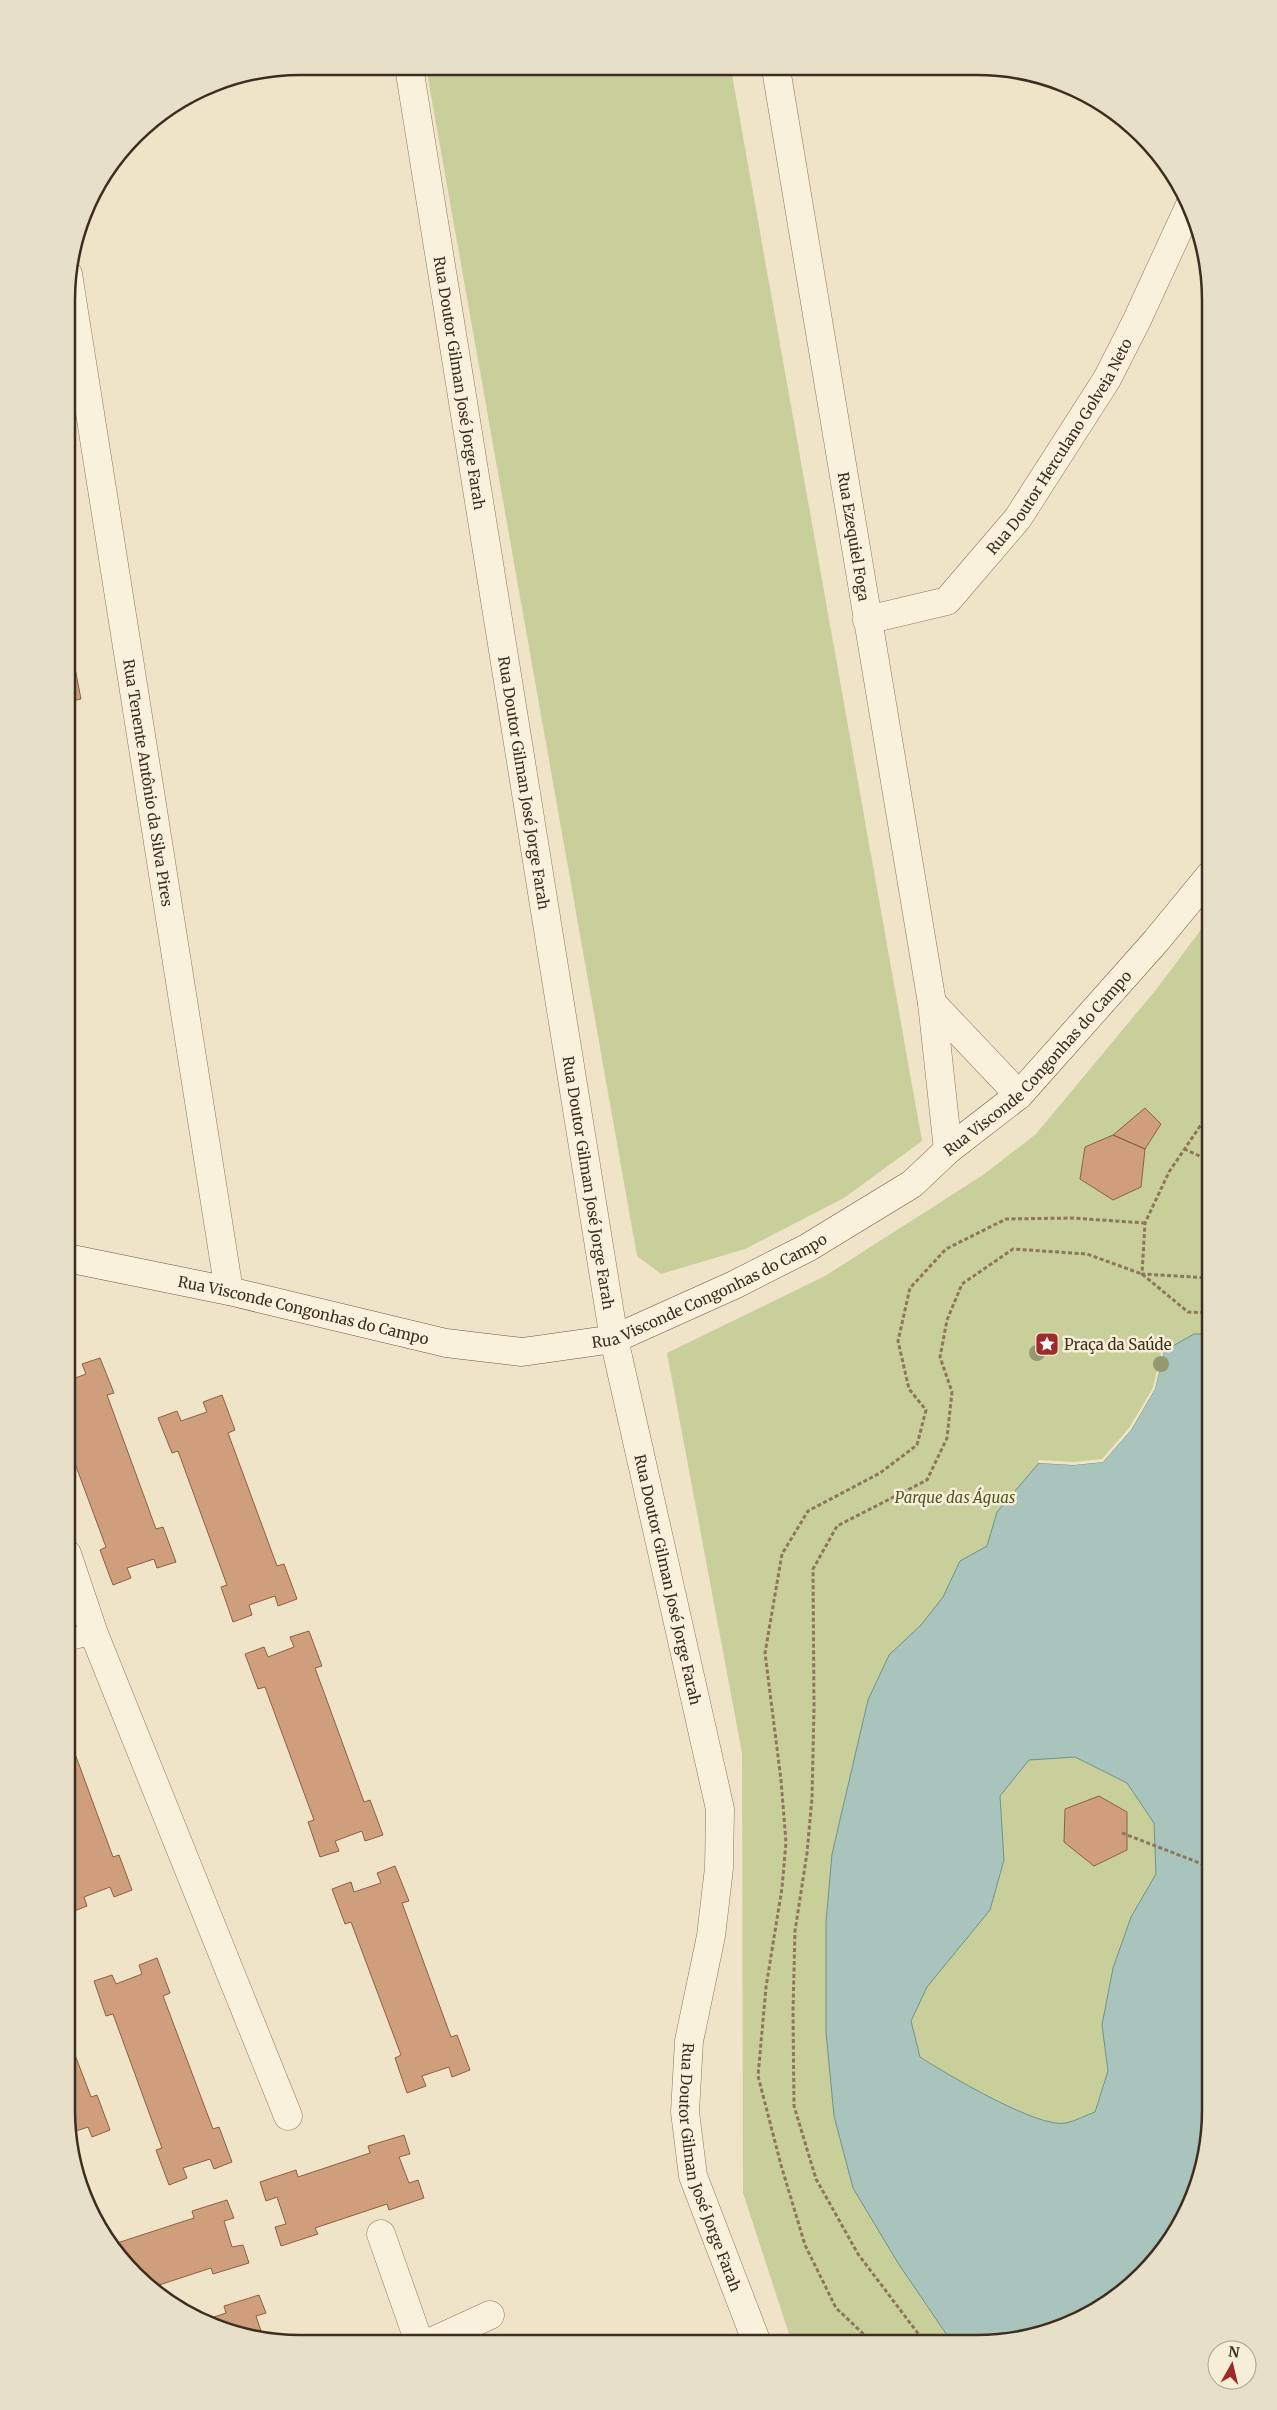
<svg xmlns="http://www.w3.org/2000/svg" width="1277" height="2410" font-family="Merriweather,serif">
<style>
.green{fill:#c9cf9b}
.water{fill:#a9c4bc;stroke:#6f938a;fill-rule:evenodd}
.pier{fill:#f0e4c8}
.building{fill:#cf9f7d;stroke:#8d5f41}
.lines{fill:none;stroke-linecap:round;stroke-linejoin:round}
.lane-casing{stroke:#8d765c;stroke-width:22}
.street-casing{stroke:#8d765c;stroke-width:29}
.secondary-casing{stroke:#6f573f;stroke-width:29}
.path{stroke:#8d765c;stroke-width:3;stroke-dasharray:4 2.5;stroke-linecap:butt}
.lane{stroke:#faf1dc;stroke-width:21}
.street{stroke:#faf1dc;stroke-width:28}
.secondary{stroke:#faf1dc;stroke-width:28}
.tree{fill:#96986f}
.labels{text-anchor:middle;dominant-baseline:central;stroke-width:5;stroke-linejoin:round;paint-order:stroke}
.street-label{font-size:15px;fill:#3d2e20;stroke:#f7eed8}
.poi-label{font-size:15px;fill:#3d2e20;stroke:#f7eed8;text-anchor:start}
.park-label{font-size:15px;font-style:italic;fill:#4d5a26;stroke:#f7eed8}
.rim{fill:none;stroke:#3d2e20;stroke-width:2.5}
</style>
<rect width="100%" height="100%" fill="#f0e4c8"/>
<path class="green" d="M426,67L731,69L922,1141L844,1198L745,1249L661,1274L637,1256Z
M1211,916L1210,2125L1193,2199L1162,2252L1107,2304L1052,2331L977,2344L792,2343L743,2193L742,1753L667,1353L825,1276L983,1175L1036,1134L1159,986Z
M728,2338L730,2343H605L604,2339Z"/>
<path class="water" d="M1194,1334H1210V2125L1193,2199L1162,2252L1107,2304L1052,2331L977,2344H953L898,2263L853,2188L834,2116L826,2032V1922L832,1854L868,1700L889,1655L921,1625L943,1597L960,1561L987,1546L997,1512L1039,1463L1074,1465L1103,1462L1131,1430L1155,1389L1164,1351ZM1075,1757L1127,1783L1154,1823L1156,1874L1131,1917L1113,1968L1102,2025L1108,2071L1095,2112C1086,2115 1076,2121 1066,2123C1038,2129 945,2073 920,2057L911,2021L927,1987L990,1910L1004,1860L1000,1796L1029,1760Z"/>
<path class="pier" d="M1164,1351L1155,1389L1131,1430L1103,1462L1074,1465L1039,1463L1038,1460L1074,1462L1102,1459L1129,1428L1153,1388L1161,1353Z"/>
<path class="building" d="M72,653L81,699L68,702V654Z
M1145,1108L1161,1124L1145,1149L1113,1135Z
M1113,1135L1145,1149L1141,1187L1113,1200L1080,1179L1085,1147Z
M100,1358L114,1393L107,1395L156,1529L163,1527L176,1562L157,1568L154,1559L127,1568L131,1578L113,1585L100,1550L106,1547L67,1442V1381L86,1374L82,1364Z
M222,1395L235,1430L228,1433L277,1566L284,1564L297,1599L278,1606L275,1596L249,1605L252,1615L233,1622L221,1587L227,1585L178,1451L172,1453L158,1418L177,1411L181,1421L207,1412L203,1402Z
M309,1631L322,1666L315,1668L364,1802L370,1800L383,1835L365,1841L362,1831L335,1841L339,1851L320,1857L308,1822L314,1820L265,1687L258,1689L245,1654L264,1647L268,1657L294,1647L290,1637Z
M67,1732L113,1857L119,1855L132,1890L114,1897L110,1887L84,1897L87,1906L69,1913L66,1906Z
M1099,1796L1127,1812V1850L1094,1866L1064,1842L1065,1809Z
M395,1866L409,1901L402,1903L451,2037L457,2035L470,2070L452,2077L449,2067L422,2076L426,2086L407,2093L395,2058L401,2055L351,1922L345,1924L332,1889L351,1882L354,1892L381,1883L377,1873Z
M157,1958L170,1993L163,1996L213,2129L219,2127L232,2162L214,2169L210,2159L183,2168L187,2178L169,2185L156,2150L162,2148L113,2014L106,2016L94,1981L112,1975L116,1984L142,1974L139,1965Z
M66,2031L91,2097L97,2095L110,2130L92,2137L88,2127L70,2133L66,2110Z
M404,2135L410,2154L399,2157L409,2183L418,2180L424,2198L389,2210L387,2204L315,2228L318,2234L281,2246L275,2227L286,2224L277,2197L266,2201L260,2182L296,2170L298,2177L370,2153L368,2146Z
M227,2200L234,2218L224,2221L232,2247L243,2245L249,2263L213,2274L211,2268L150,2288L111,2245L194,2218L192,2211Z
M259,2295L266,2313L256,2316L264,2340L211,2326L202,2321L226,2313L224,2306Z"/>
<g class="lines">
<g class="lane-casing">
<path id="lane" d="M67,1640L94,1634"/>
</g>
<g class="street-casing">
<g id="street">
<path id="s1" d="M409,67L614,1339L720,1809L719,1868L711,1936L689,2041L685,2112L693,2176L757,2343"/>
<path id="s2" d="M776,69L932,1003L948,1150"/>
<path id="s3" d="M68,274L229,1291"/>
<path id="s4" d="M867,620L947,601L1018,518L1107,379L1137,320L1189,207"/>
<path d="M932,1003L1019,1095"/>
<path d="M67,1554L94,1634L288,2116"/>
<path d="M381,2234L419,2342"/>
<path d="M431,2342L490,2315"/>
</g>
</g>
<g class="secondary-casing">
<g id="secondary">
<path id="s5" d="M67,1258L229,1291L446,1343L522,1352L614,1339L734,1285L807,1248L912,1184L948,1150L1019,1095L1156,941L1211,874"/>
</g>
</g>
<path class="path" d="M1184,1149L1211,1161
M1210,1278L1142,1274L1145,1223L1169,1172L1211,1110
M1122,1833L1210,1867
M873,2343L836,2308L805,2245L781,2165L758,2076L766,1987L782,1888L786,1842L781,1780L765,1653L782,1554L808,1511L880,1473L917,1445L926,1410L909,1389L898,1341L910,1288L946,1249L1006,1219L1072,1218L1145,1223
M926,2344L858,2254L816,2179L794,2106L793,2011L795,1931L807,1853L812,1798L814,1707L813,1569L837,1526L927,1480L947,1438L952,1392L940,1357L947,1320L962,1284L1013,1249L1087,1254L1142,1274L1188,1312L1210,1313"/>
<use href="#lane" class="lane"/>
<use href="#street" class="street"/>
<use href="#secondary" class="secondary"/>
</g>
<g class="tree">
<circle cx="1037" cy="1353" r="8"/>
<circle cx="1161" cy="1364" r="8"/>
</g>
<defs>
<g id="sight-square" transform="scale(1.25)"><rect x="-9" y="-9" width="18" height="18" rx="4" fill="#9e2a2b" stroke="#f7eed8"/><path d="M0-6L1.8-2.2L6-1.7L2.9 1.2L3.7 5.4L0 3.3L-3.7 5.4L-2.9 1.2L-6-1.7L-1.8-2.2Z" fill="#fff"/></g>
</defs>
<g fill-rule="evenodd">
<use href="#sight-square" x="1047" y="1344"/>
</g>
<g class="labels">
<g class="street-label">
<text stroke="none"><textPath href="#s1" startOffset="320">Rua Doutor Gilman José Jorge Farah</textPath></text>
<text stroke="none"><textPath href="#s4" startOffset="274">Rua Doutor Herculano Golveia Neto</textPath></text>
<text stroke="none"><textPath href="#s2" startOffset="474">Rua Ezequiel Foga</textPath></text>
<text stroke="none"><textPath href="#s3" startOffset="515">Rua Tenente Antônio da Silva Pires</textPath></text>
<text stroke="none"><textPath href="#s1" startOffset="725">Rua Doutor Gilman José Jorge Farah</textPath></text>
<text stroke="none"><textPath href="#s5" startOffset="1069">Rua Visconde Congonhas do Campo</textPath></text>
<text stroke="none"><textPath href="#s1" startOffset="1130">Rua Doutor Gilman José Jorge Farah</textPath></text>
<text stroke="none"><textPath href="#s5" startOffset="664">Rua Visconde Congonhas do Campo</textPath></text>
<text stroke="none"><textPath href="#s5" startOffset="242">Rua Visconde Congonhas do Campo</textPath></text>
<text stroke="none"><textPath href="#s1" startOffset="1535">Rua Doutor Gilman José Jorge Farah</textPath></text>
<text stroke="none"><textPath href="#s1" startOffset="2135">Rua Doutor Gilman José Jorge Farah</textPath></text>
</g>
<g class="poi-label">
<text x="1064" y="1344">Praça da Saúde</text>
</g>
<g class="park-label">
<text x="955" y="1497">Parque das Águas</text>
</g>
</g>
<path d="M0 0H1277V2410H0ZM300 75H977A225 225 0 0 1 1202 300V2110A225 225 0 0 1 977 2335H300A225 225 0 0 1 75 2110V300A225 225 0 0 1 300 75Z" fill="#e8dfc9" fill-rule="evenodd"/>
<path class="rim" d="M300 75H977A225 225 0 0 1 1202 300V2110A225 225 0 0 1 977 2335H300A225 225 0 0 1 75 2110V300A225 225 0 0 1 300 75Z"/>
<g transform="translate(1232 2365) rotate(8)"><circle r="24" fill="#f7eed8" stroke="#ada18e"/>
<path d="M0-4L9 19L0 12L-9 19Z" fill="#9e2a2b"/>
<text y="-8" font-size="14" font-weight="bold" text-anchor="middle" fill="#3d2e20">N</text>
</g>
</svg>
